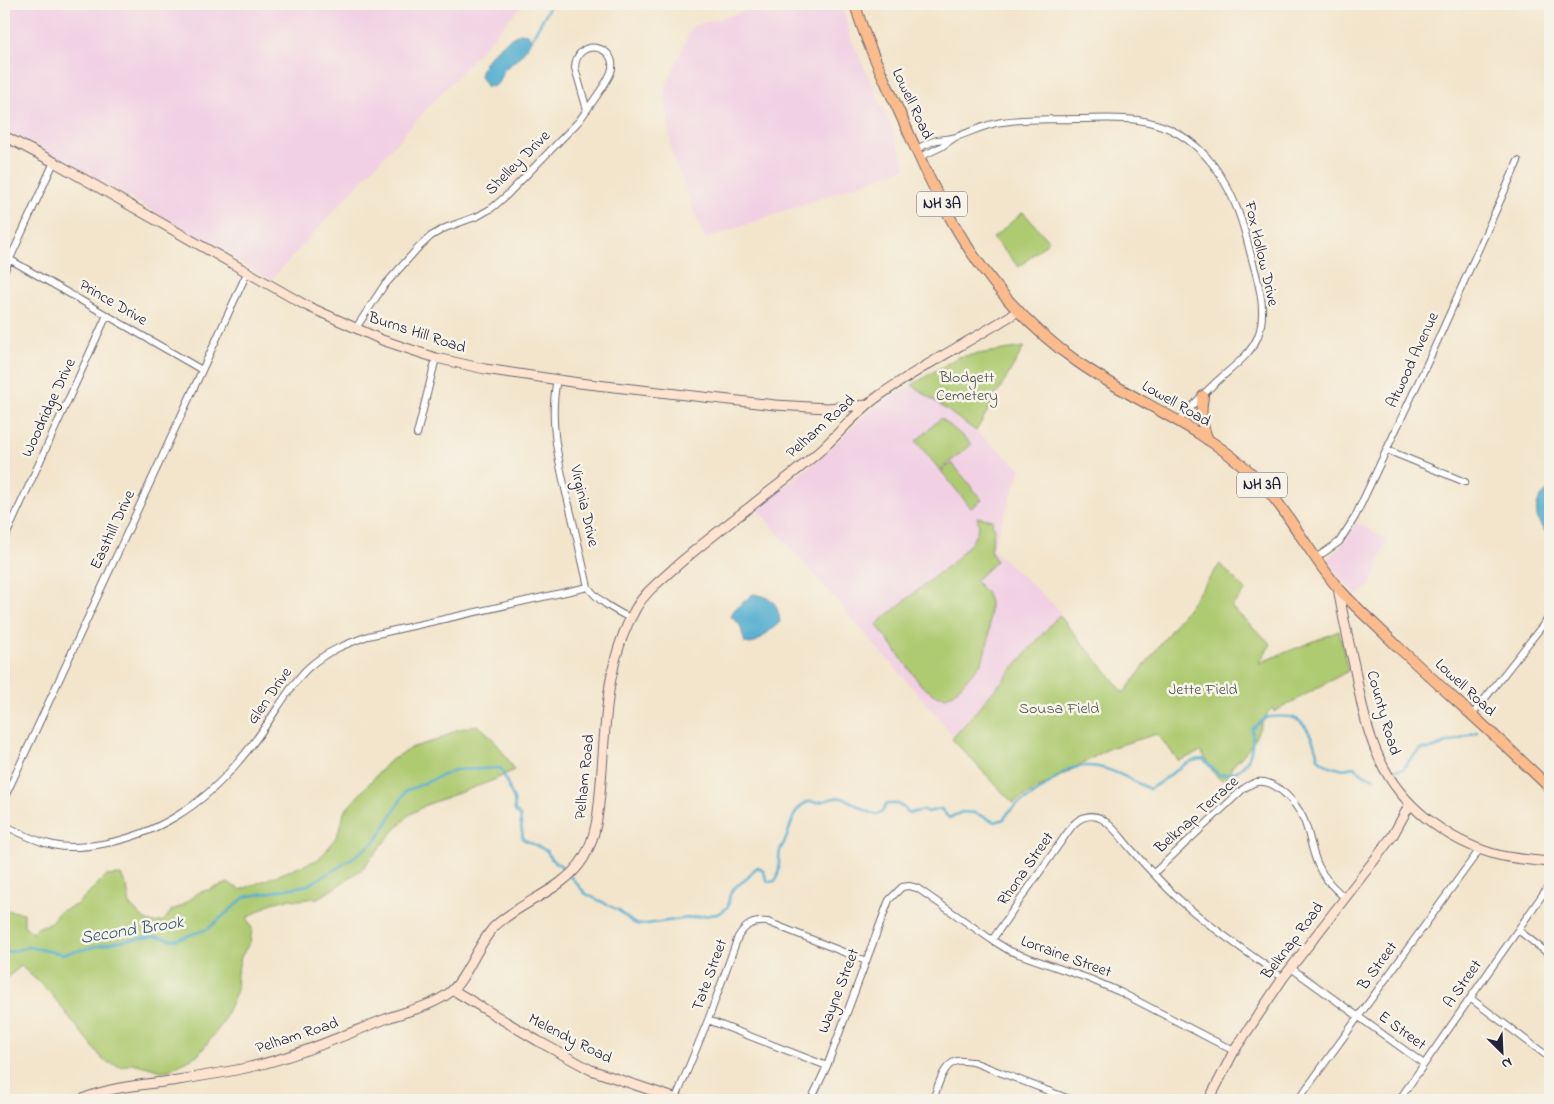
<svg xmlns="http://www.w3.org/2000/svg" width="1554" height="1104" font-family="'Indie Flower',sans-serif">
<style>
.built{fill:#f1d0e3}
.green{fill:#afcb72;stroke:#687656}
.water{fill:#51adcf;stroke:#3a6885}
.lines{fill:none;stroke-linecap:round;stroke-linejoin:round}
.stream{stroke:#51adcf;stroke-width:2.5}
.street-casing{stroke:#6b666e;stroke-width:8}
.secondary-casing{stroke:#6b666e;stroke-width:11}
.primary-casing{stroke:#6b666e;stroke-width:12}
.street{stroke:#fff;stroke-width:6}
.secondary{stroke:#fde4d1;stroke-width:9}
.primary{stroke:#fbbb8c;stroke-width:10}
.labels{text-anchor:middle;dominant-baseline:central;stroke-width:5;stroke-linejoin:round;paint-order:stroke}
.shield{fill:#f7f3e8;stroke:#62616f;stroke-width:1}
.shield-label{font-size:15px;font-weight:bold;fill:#22223b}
.street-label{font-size:16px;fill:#22223b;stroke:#f7f3e8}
.park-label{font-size:16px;fill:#4c554c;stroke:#f7f3e8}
.water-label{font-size:18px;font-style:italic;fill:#355a76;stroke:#f7f3e8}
</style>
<rect width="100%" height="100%" fill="#f7f3e8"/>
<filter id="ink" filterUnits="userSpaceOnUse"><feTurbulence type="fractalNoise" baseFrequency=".02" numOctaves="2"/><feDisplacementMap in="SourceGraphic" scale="10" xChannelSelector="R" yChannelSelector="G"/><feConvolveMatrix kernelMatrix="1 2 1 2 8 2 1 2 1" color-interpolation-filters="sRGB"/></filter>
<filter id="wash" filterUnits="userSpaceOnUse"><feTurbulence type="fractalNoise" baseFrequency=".0096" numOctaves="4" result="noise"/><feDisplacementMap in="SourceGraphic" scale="20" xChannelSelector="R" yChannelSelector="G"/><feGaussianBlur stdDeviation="1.12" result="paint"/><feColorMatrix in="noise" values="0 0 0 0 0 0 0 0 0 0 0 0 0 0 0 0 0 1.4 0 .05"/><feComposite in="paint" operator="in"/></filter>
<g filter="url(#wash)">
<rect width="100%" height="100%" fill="#f3e5cc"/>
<path class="built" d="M4,4H523L271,280L132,199L4,129Z
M772,4H842L851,38L897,140L906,168L705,239L671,151L665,89L692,26Z
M912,385L976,431L1021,469L992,549L1062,612L954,736L757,509L826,453L865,415L878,405Z
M1356,522L1387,540L1370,586L1356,596L1327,562L1347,538Z"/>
<path class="green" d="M1023,212L1049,241L1019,267L993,238Z
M1024,347L976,431L912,385L958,357Z
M941,418L972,444L940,470L916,441Z
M952,463L982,500L971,508L941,471Z
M977,517L993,520L992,526L995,527L990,550L996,561L975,581L986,592L990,602L989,638L982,662L955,692L946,697L934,695L921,685L877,625L881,620L955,560L972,542L976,534L979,525Z
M1220,564L1246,590L1231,607L1271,644L1259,663L1339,631L1348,671L1274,712L1273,708L1271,709C1262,718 1259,732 1252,744C1246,753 1238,760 1231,768L1230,773L1223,780C1210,776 1210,760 1200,752L1179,761L1157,734L1110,748L1013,803L952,739L1059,615L1124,693Z
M477,725C492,735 505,754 514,770L494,780L426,805L409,815L392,833L362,869L327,893L317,898L298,900L288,899L272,903L247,918L252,929L250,942L241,957L236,978L237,990L222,1024L199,1054L169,1070L162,1071L133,1063L121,1067L104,1061L51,994L21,966L4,980V910L24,913V925L32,933L39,927L49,924L59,912L76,905L106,876L121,875L127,887L130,905L145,920L154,923L164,921L172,910L182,906L198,893L229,883L240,890L317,860L326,851L336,837L342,823L344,812L388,762L413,747L438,740L456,730Z"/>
<path class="water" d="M520,33L528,34L531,40C524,53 517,61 504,69C500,78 499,90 486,86L480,76C484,56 503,43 520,33Z
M1550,489V536C1534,523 1530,501 1550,489Z
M753,594C773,597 777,602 780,622L759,640L751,644L745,643L740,625L731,617L734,610Z"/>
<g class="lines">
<path class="stream" d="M531,40L551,4
M1392,770L1403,769L1412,757L1421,749H1431L1477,732
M4,953L29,947L63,954L120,941L153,936L175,940L208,929L245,897L308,885L338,868L376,841L406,791L455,770L501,768L514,800L515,811L520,816L523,839L547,851L551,859L559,864L586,894L618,910L632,922L639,925L717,914C735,905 725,905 731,892C734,886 742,883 746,879C751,876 752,871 757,867L763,871L768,882L775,881C782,871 777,862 780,851C781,847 783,845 785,841C791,829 792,807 808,802C812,801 816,803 819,802C828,801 833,796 842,798C855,802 863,811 876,815L883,811L886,804H898L910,813L925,810L927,812L941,809L949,818L962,812L975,813L995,822L1004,819C1013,803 1023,803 1036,793C1047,786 1056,776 1068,770C1097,758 1123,776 1149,789C1168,780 1181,760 1203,759L1219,775C1224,774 1230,774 1235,772C1251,765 1254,744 1252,729L1267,717C1275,717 1287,715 1294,718C1309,724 1315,744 1318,758C1331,768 1337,771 1354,767L1365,775L1374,778"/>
</g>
</g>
<g filter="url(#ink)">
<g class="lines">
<g class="street-casing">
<path id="street" d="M916,149C923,146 930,142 937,140C943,139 950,139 956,137C971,132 986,124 1002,122C1026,118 1050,120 1074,119C1095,119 1117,117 1138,120C1203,129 1234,186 1248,244C1255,273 1269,307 1258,336C1250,357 1228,370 1212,386C1200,397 1190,409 1178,421
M920,157L941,147L954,138
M9,259L202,370
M4,272L54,162
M356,328L383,287L417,249L431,236L445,228L478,216L492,208L506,196L579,121C587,109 607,84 611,72C620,46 576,35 575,68L587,110
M557,379C549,419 557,454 566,493C574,524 581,556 588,587C599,602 614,610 630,618
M417,434L436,358
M1387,450L1465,482
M4,540L107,315
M1316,558L1339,542L1355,517L1432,353L1518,161
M1472,715L1550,616
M4,799L247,273
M4,825C20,833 35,841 53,845C69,849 86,847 102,844C156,835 203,805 238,762C253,745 266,726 278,707C287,694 296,679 308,668C325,652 346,644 368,636L588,587
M1154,873L1243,789C1248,786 1252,783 1257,782C1276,779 1296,803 1303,818C1310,833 1311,850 1318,865C1324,879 1334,888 1345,898
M1518,930L1550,955
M992,940L1072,826C1080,817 1091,813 1102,819C1113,826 1121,837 1129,847C1145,865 1164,886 1182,902C1213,930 1249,953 1283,978
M1291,968L1424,1064
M1470,998L1550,1058
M708,1020L827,1066
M676,1098L708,1020L738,937C746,924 753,921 768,922L866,961
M811,1100L827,1066L889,900L902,887L909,886L917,888L992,940L1010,951L1090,979L1120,992L1234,1051
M933,1100C938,1087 942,1065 957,1061C962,1060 968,1062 973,1062L1072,1100
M1298,1100L1480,849
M1399,1100L1550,884"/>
</g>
<g class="secondary-casing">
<path id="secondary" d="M4,136L54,162L305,305L382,340L436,358L485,369L579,383L775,405L827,408L867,405
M1338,587C1342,614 1348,639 1354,665C1360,697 1366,731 1380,760C1401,806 1447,840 1494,854C1512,859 1531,860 1550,862
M453,990L538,1041L591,1070L680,1100
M80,1100C109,1087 140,1085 171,1081C197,1077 224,1073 250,1067C298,1056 342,1036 388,1018C407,1011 432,1006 449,993C466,980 477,945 494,927C519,902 563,891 583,859C597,837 599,808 601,782C606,722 605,661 636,608C645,592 660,581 673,569C698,547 724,527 751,506C775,487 800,469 823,448C841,431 857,412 876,398C921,365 972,341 1018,311
M1209,1100L1234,1051L1283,978L1379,854L1393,835L1410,804"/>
</g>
<g class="primary-casing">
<path id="primary" d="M855,4C866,44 885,80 902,118C916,149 929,181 946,210C978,270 1023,324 1079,363C1135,402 1201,426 1251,473C1287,506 1307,552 1339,589C1357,609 1377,626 1396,645C1447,693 1500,739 1550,788
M1203,396C1200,415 1201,422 1208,440"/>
</g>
<use href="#street" class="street"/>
<use href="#secondary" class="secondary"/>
<use href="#primary" class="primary"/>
</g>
</g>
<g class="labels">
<g class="shield">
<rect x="917" y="191.5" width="50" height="25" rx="4"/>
<rect x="1237" y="472.5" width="50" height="25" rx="4"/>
</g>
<g class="shield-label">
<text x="942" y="204">NH 3A</text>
<text x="1262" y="485">NH 3A</text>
</g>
<g class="street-label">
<text transform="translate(912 104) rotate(65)">Lowell Road</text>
<text transform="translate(518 163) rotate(-45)">Shelley Drive</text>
<text transform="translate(1261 254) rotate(77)">Fox Hollow Drive</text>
<text transform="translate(113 303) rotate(30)">Prince Drive</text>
<text transform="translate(417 333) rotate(18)">Burns Hill Road</text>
<text transform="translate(1413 360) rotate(-65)">Atwood Avenue</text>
<text transform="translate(1176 404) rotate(30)">Lowell Road</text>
<text transform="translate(49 408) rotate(-65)">Woodridge Drive</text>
<text transform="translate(821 427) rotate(-42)">Pelham Road</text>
<text transform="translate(584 506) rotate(77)">Virginia Drive</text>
<text transform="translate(113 530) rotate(-65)">Easthill Drive</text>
<text transform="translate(1465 688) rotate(43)">Lowell Road</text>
<text transform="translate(270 696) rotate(-55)">Glen Drive</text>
<text transform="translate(1383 713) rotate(74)">County Road</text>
<text transform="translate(585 777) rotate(-84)">Pelham Road</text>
<text transform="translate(1197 815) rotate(-42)">Belknap Terrace</text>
<text transform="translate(1026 869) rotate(-55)">Rhona Street</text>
<text transform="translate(1293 941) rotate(-53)">Belknap Road</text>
<text transform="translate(1066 957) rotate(20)">Lorraine Street</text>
<text transform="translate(1378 966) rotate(-54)">B Street</text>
<text transform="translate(710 975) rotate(-70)">Tate Street</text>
<text transform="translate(1463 984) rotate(-55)">A Street</text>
<text transform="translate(839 991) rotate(-69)">Wayne Street</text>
<text transform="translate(1402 1031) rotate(36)">E Street</text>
<text transform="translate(297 1036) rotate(-18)">Pelham Road</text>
<text transform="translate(570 1039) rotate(27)">Melendy Road</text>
</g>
<g class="park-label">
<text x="967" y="378">Blodgett<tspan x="967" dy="18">Cemetery</tspan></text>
<text x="1203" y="690">Jette Field</text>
<text x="1059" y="709">Sousa Field</text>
</g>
<g class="water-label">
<text transform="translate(132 931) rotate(-9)">Second Brook</text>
</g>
</g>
<rect width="1554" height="1104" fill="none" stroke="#f7f3e8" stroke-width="20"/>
<g transform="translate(1502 1052) rotate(156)" stroke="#f7f3e8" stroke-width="4" paint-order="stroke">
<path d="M0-4L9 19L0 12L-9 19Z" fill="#22223b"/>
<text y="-8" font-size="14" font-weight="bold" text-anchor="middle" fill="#22223b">N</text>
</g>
</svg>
